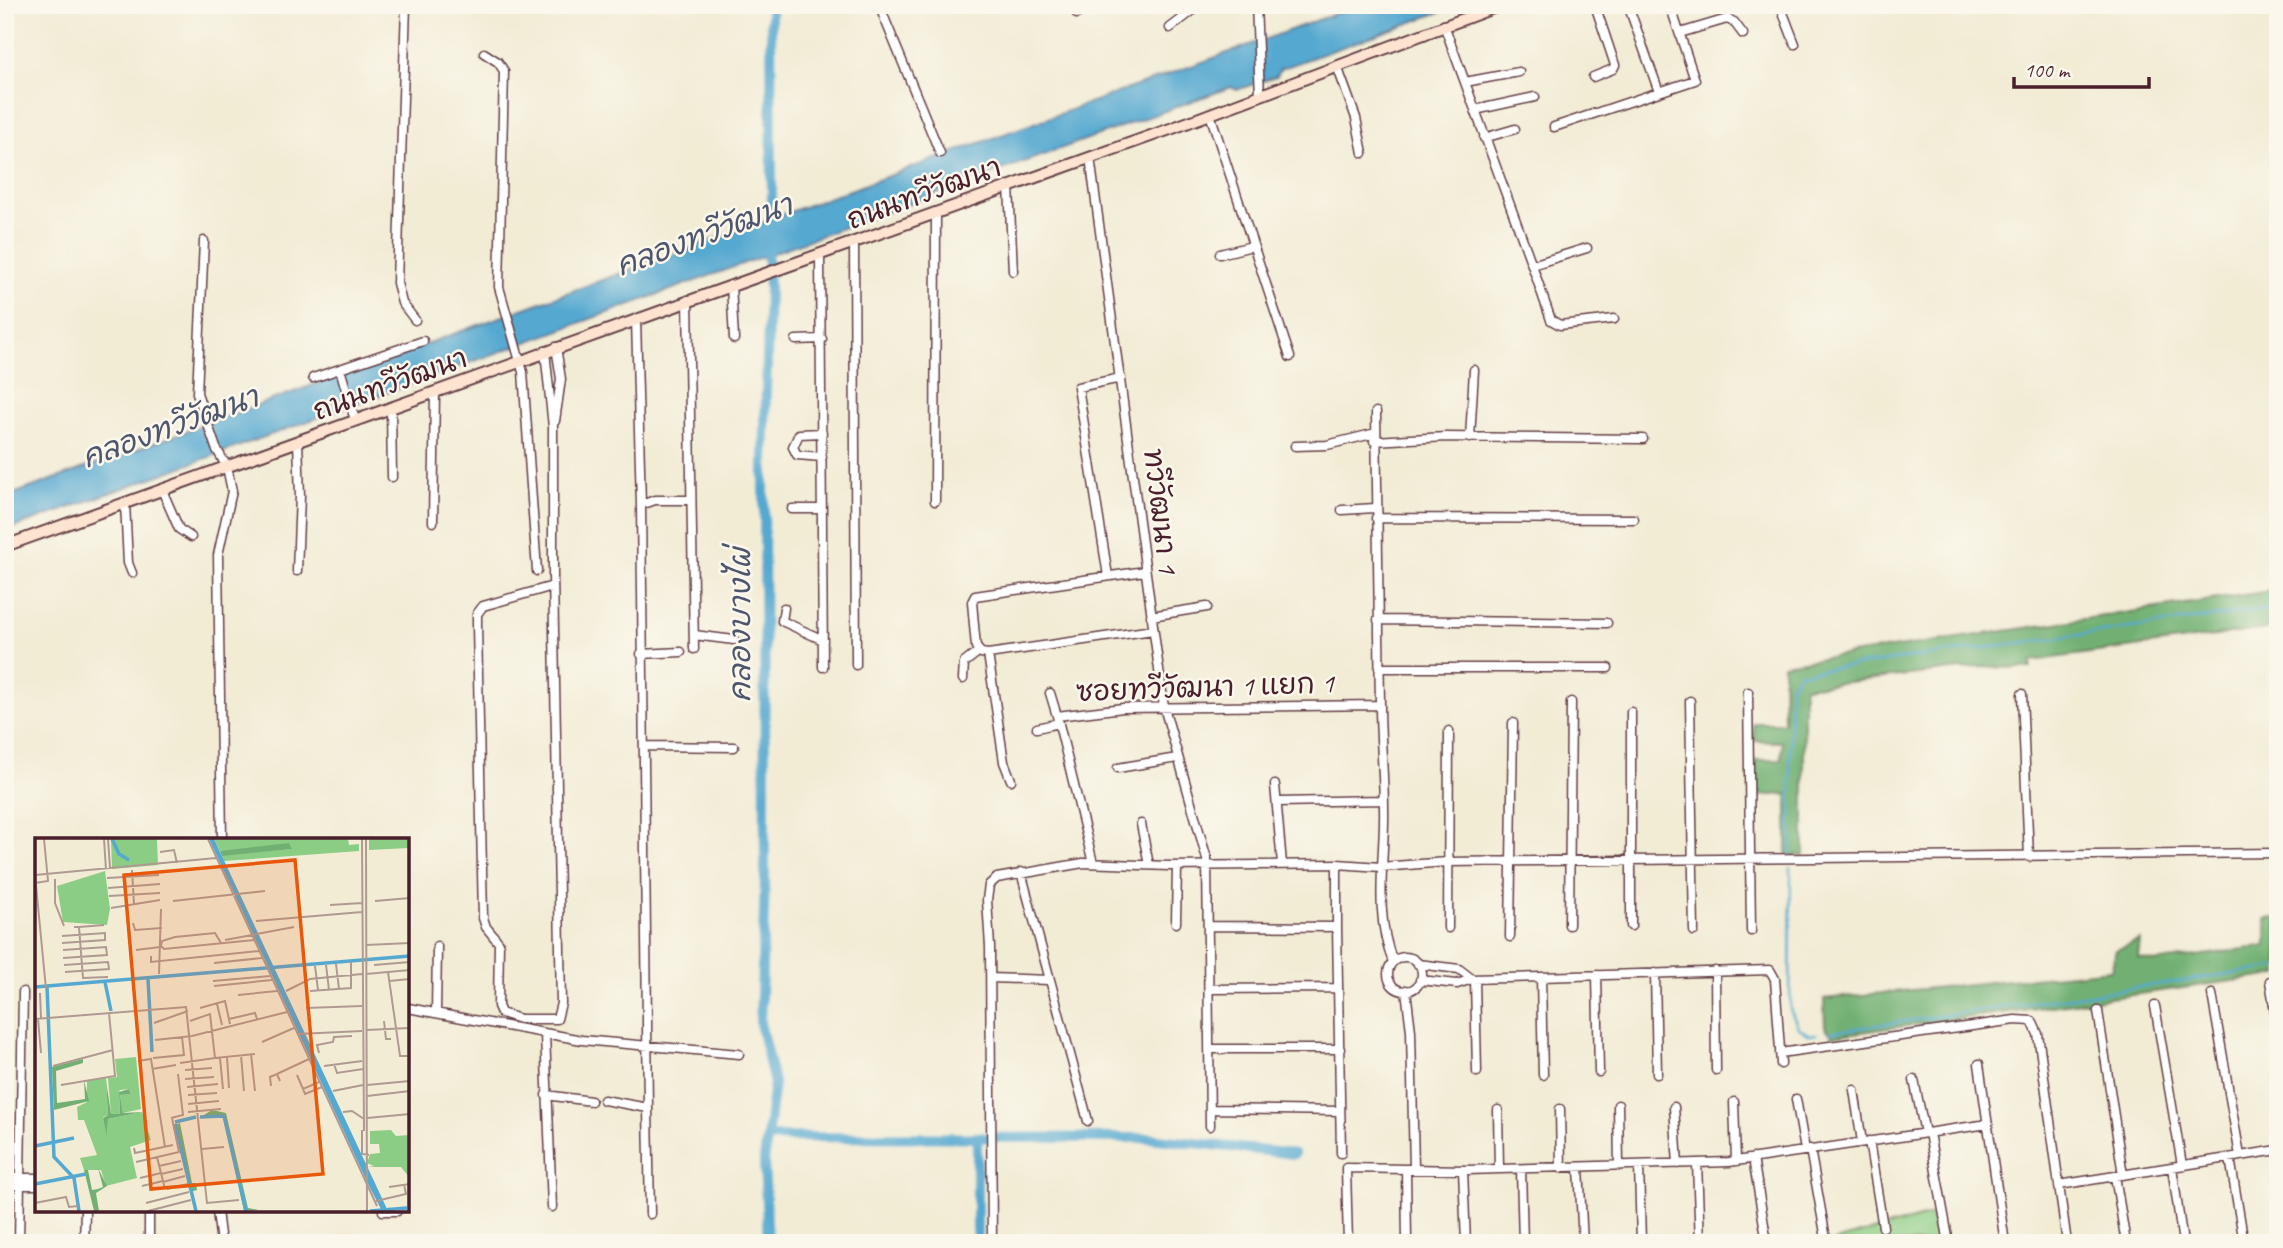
<svg xmlns="http://www.w3.org/2000/svg" width="2283" height="1248" font-family="Caveat,'Playpen Sans Thai',sans-serif">
<style>
.green{fill:#8ccd85;stroke:#6b7658;stroke-width:2}
.forest{fill:#71b072;stroke:#5e684e;stroke-width:2}
.water{fill:#55a8d0;stroke:#50647e;stroke-width:2}
.lines{fill:none;stroke-linecap:round;stroke-linejoin:round}
.stream{stroke:#55a8d0;stroke-width:2.5}
.canal{stroke:#55a8d0;stroke-width:10}
.minor-casing{stroke:#633e44;stroke-width:11}
.secondary-casing{stroke:#633e44;stroke-width:14}
.minor{stroke:#fff;stroke-width:8}
.secondary{stroke:#fde4d1;stroke-width:10}
.labels{text-anchor:middle;dominant-baseline:central;stroke-width:5;stroke-linejoin:round;paint-order:stroke}
.street-label{font-size:28px;fill:#4a1f2b;stroke:#fbf7ec}
.water-label{font-size:30px;font-style:italic;fill:#4e566d;stroke:#fbf7ec}
.inset-river{fill:none;stroke:#55a8d0;stroke-width:3.5}
.inset-road{fill:none;stroke:#af9a91;stroke-width:2}
.view{fill:#e8590c;fill-opacity:0.15;stroke:#e8590c;stroke-width:3.5}
.inset-edge{fill:none;stroke:#4a1f2b;stroke-width:3.5}
</style>
<rect width="100%" height="100%" fill="#fbf7ec"/>
<filter id="ink" filterUnits="userSpaceOnUse"><feTurbulence type="fractalNoise" baseFrequency=".0143" numOctaves="2"/><feDisplacementMap in="SourceGraphic" scale="14" xChannelSelector="R" yChannelSelector="G"/><feConvolveMatrix kernelMatrix="1 2 1 2 8 2 1 2 1" color-interpolation-filters="sRGB"/></filter>
<filter id="wash" filterUnits="userSpaceOnUse"><feTurbulence type="fractalNoise" baseFrequency=".00686" numOctaves="4" result="noise"/><feDisplacementMap in="SourceGraphic" scale="28" xChannelSelector="R" yChannelSelector="G"/><feGaussianBlur stdDeviation="1.57" result="paint"/><feColorMatrix in="noise" values="0 0 0 0 0 0 0 0 0 0 0 0 0 0 0 0 0 1.4 0 .05"/><feComposite in="paint" operator="in"/></filter>
<g filter="url(#wash)">
<rect width="100%" height="100%" fill="#f2ecd5"/>
<path class="green" d="M1931,1215L1937,1243H1831L1838,1240Z"/>
<path class="forest" d="M2278,590V625L2267,629L2031,661V668L1979,667L1804,687V855L1787,856V794L1756,796L1755,760H1781L1782,742L1754,741L1753,723H1784L1783,664Z
M2278,918V975L1833,1036L1825,1027L1824,999L2111,970L2116,950L2140,940L2138,958L2154,962L2266,946V919Z"/>
<path class="water" d="M1359,5H1460L1280,69L1277,76L1237,90L1231,87L5,531V497Z"/>
<g class="lines">
<path class="stream" d="M1791,853L1790,686L1799,673L2278,608
M1791,868L1790,1009L1798,1027L1810,1035L1816,1034
M1831,1032L2278,967"/>
<path class="canal" d="M768,230L772,212L771,5
M767,245L769,289L764,463L765,881L760,1023L774,1083L764,1161L768,1243
M767,1137L1149,1138L1294,1154
M977,1137V1243"/>
</g>
</g>
<g filter="url(#ink)">
<g class="lines">
<g class="minor-casing">
<path id="minor" d="M406,5L397,283L402,303L415,320
M879,5L940,153
M1256,5L1260,95
M1780,5L1795,44
M1077,14V5
M1444,25L1532,265
M1170,28L1200,5
M1680,33L1727,19L1734,22L1743,34
M484,53L498,62L504,71L499,287L523,372L537,571
M1337,66L1356,118L1363,153
M1593,77L1613,69L1615,65L1595,5
M1465,82L1519,72
M1659,92L1695,80L1670,5
M1475,110L1535,97
M1210,114L1290,357
M1554,127L1659,92L1628,5
M1484,138L1515,129
M1090,157L1164,707L1207,859L1210,1126
M1009,186L1013,271
M204,241L197,393L216,448L227,467L232,491L218,555L222,840
M854,242L856,665
M1587,248L1532,265L1551,320L1560,325L1614,319
M820,254L823,667
M1220,254L1252,246
M731,285L734,339
M688,300L694,649
M796,340L822,339
M545,351L553,427V576L561,1003L557,1019H520L501,1013L498,1006L499,943L486,927L483,918L477,625V614L483,606L553,586
M340,369L355,420
M313,378L423,341
M391,407L392,477
M555,421L561,379L556,347
M822,433L799,434L793,447L797,455L822,457
M1470,438L1474,370
M1374,441L1446,437L1643,439
M1295,446L1327,445L1376,433
M162,490L179,529L191,537
M935,501L936,212
M125,503L128,563L132,573
M641,505L655,500H691
M792,509H822
M1342,510L1375,508
M1376,518L1634,519
M433,522L435,392
M297,571L300,496L298,442
M1108,576L1078,387L1121,378
M784,608L782,621L823,640
M1151,616L1207,607
M1378,620L1607,623
M694,635L734,640
M641,654L681,652
M988,654L1153,630
M1379,668H1608
M963,679L964,663L978,652
M1748,692L1751,931
M1050,693L1057,716
M2022,694L2029,857
M1690,701L1694,931
M1380,705C1380,744 1385,784 1384,823C1383,871 1375,917 1393,962
M1037,728L1059,723
M644,746L734,747
M1118,768L1177,758
M1011,780L1004,762L988,654L981,653L976,647L972,602L975,596L1145,571
M1275,785L1282,864
M1277,802L1383,800
M1141,824L1149,865
M1093,863L1057,716L1123,708L1380,705L1376,412
M1337,864V927
M1021,872L1088,1121
M1176,923L1177,866
M1569,925L1571,702
M1210,926L1337,927L1341,1153
M1631,926V712
M1448,928L1449,731
M1510,937L1513,723
M1388 974a17 17 0 1 1 34 0a17 17 0 1 1-34 0Z
M1418,964L1459,969L1472,979L1457,984L1420,980
M1715,971L1716,1070
M1655,973L1657,1074
M1597,975L1599,1072
M1541,977L1543,1075
M991,978L1049,980
M1472,979L1770,970L1775,979L1781,1064
M1475,979L1477,1072
M2270,981L2278,1030
M1210,989L1338,988
M1406,990L1411,1031L1414,1169
M2212,994L2240,1156
M2155,1006L2182,1165
M408,1008L582,1040L739,1054
M2098,1011L2123,1175
M436,1013L437,946
M545,1034L552,1207
M1211,1049H1340
M1780,1053L2015,1020L2032,1021L2038,1034L2067,1243
M1979,1064L2005,1243
M1914,1080L1925,1133
M1854,1090L1862,1142
M546,1095L591,1101
M1796,1099L1805,1150
M604,1100L648,1108L641,505L636,319
M1734,1102L1736,1161
M1618,1105L1619,1166
M1674,1107L1678,1164
M648,1108L650,1214
M1210,1109L1339,1111
M1560,1109L1561,1168
M1498,1110L1499,1169
M1929,1133L1949,1243
M1869,1141L1883,1227
M1810,1149L1826,1239
M1753,1158L1767,1243
M2230,1158L2244,1243
M1697,1163L1700,1243
M1639,1165L1641,1243
M1579,1167L1583,1243
M2172,1167L2183,1243
M1406,1169L1407,1243
M1521,1169L1523,1243
M1463,1170L1466,1243
M2115,1176L2126,1243
M5,1178H37
M5,1185H37
M2059,1185L2278,1150
M217,1211L221,1243
M383,1211H397
M19,1243L23,992
M84,1243L85,1211
M149,1243V1211
M992,1243L990,947L987,900L989,885L997,878L1083,863L1169,866L1337,864L1381,867L1447,862L2278,853
M1348,1243L1346,1168L1467,1170L1729,1162L1988,1124"/>
</g>
<g class="secondary-casing">
<path id="secondary" d="M5,546L1173,128L1501,5"/>
</g>
<use href="#minor" class="minor"/>
<use href="#secondary" class="secondary"/>
</g>
</g>
<g class="labels">
<g class="street-label">
<text transform="translate(924 193) rotate(-20)">ถนนทวีวัฒนา</text>
<text transform="translate(390 384) rotate(-20)">ถนนทวีวัฒนา</text>
<text transform="translate(1161 511) rotate(83)">ทวีวัฒนา 1</text>
<text transform="translate(1205 687) rotate(-2)">ซอยทวีวัฒนา 1 แยก 1</text>
</g>
<g class="water-label">
<text transform="translate(704 235) rotate(-20)">คลองทวีวัฒนา</text>
<text transform="translate(170 427) rotate(-20)">คลองทวีวัฒนา</text>
<text transform="translate(740 625) rotate(-90)">คลองบางไผ่</text>
</g>
</g>
<g transform="translate(35 838)">
<rect width="374" height="374" fill="#f2ecd5"/>
<path d="M76,1H122L123,27L77,31ZM179,1H313L314,7L324,6V13L189,23L187,18L193,16L256,11L185,13ZM334,1H373L374,10L334,12ZM70,33L75,71L72,87L28,84L22,48ZM101,219L106,271L88,275L85,257L96,256L94,251L85,252L84,254L85,276H76L73,240L82,239L80,221ZM71,240L73,277L68,279L72,298L73,281L107,274L116,302L95,309L102,340L71,348L66,332H49L45,320L62,317L49,282H43L42,269L52,264V242ZM356,292L361,298L374,297V339L366,329H333L339,328L332,325L335,316L345,315L344,306H335V293Z" fill="#8ccd85"/>
<path d="M254,5L257,11L187,18L185,13ZM48,221V225L21,233L22,265L50,261L49,242L54,263L19,272L17,229ZM71,242L76,276H85L84,254L94,251L96,256L85,257L88,275L107,274L73,281L72,299L68,280L73,277ZM177,272L191,275L213,370L224,372L209,373L188,279L164,280ZM145,285L157,345H161L162,352L155,354L140,287ZM63,330L72,348L61,355L64,373H59L49,332H53L57,352L63,351L68,349Z" fill="#71b072"/>
<path d="M174,1H179L353,373H347L334,348Z" fill="#55a8d0"/>
<path class="inset-river" d="M77,1L84,16L94,22M113,141L117,214M70,144L76,173M12,148L19,319L39,340L44,373M0,149L375,118M165,279L189,278L211,373M140,284L161,279M140,286L161,373M0,308L39,300M0,346L51,336M335,373L372,370"/>
<path class="inset-road" d="M69,1L71,32M73,1L75,30M173,1L342,368M327,1L329,293M331,1L332,373M125,14L139,12L142,25M97,32L99,66M0,37L181,20M0,37L11,151M72,40L124,37M20,41V65L29,88M0,45L13,43L9,1M73,50L125,46M74,58L125,55M138,63L230,53M340,63L375,60M295,67L327,65M76,70L125,62M221,83L327,74M98,85L100,92L127,90M39,89H44L48,140L73,139M44,89L69,87M27,98L70,95V102L27,105M190,102L259,89M186,105L180,95L140,99L127,103L126,108L129,111L219,102M331,107L375,105M28,112L71,109L72,117L28,120M101,112L125,109M116,118V124L224,113M179,125L227,120M301,126L304,151M29,127L73,124L74,131L30,134M291,127L294,152M339,127L375,124M280,128L283,152M353,134L365,218H375M124,136L126,71M331,136L375,132M178,143L235,138M354,143L375,141M179,148L237,142M251,153L275,141L327,136M275,153L316,150V124M5,155L6,180M203,157L242,153M182,166L187,187M165,170L190,163L195,186M271,170L327,168M0,181L151,169L172,365L204,362M3,181L6,215M194,181L220,175L222,181M155,183L175,176L180,220L220,216M349,183L351,201H356M119,185L153,173M331,192L375,190M263,196L327,193M120,202L157,198L252,174M227,204L259,190M284,215L282,207L298,204L299,199L317,198M216,216L220,253M206,217L209,253M192,219L194,250M118,220L149,217L147,199M185,220L188,251M103,223L116,221L130,309M145,225L180,220M299,226L302,235L328,231M18,228L78,212M289,228L327,223M117,231L141,227M150,232L177,230M242,236L274,221M262,237L268,251L284,244M150,241L179,239M26,247L80,238L74,175M332,247L375,243M236,248L235,239L242,236L245,243M152,249L183,246M268,251L270,256L287,249M298,253L328,247M153,257L182,255M332,258L375,253M153,266L184,263M153,274L186,271M308,274L317,273L329,281M136,280L148,277L143,236M332,280L375,276M327,292V316L334,317M99,310L100,315L138,307M167,311L189,309M122,319L130,351M101,324L144,314L137,280M124,328L146,323M126,336L148,331M105,340L126,335M128,344L150,338M107,348L128,343M354,349L375,346M132,351L153,346M341,363L371,356L369,346M0,365L31,359L34,369L43,368M111,365L154,354M113,373L156,362"/>
<path class="view" d="M260,22L288,336L116,351L89,37Z"/>
<rect width="374" height="374" class="inset-edge"/>
</g>
<rect width="2283" height="1248" fill="none" stroke="#fbf7ec" stroke-width="28"/>
<path d="M2014 77v10h135v-10" fill="none" stroke="#4a1f2b" stroke-width="3.5"/>
<text x="2024" y="77" font-size="21" fill="#4a1f2b" stroke="#fbf7ec" stroke-width="5" paint-order="stroke">100 m</text>
</svg>
